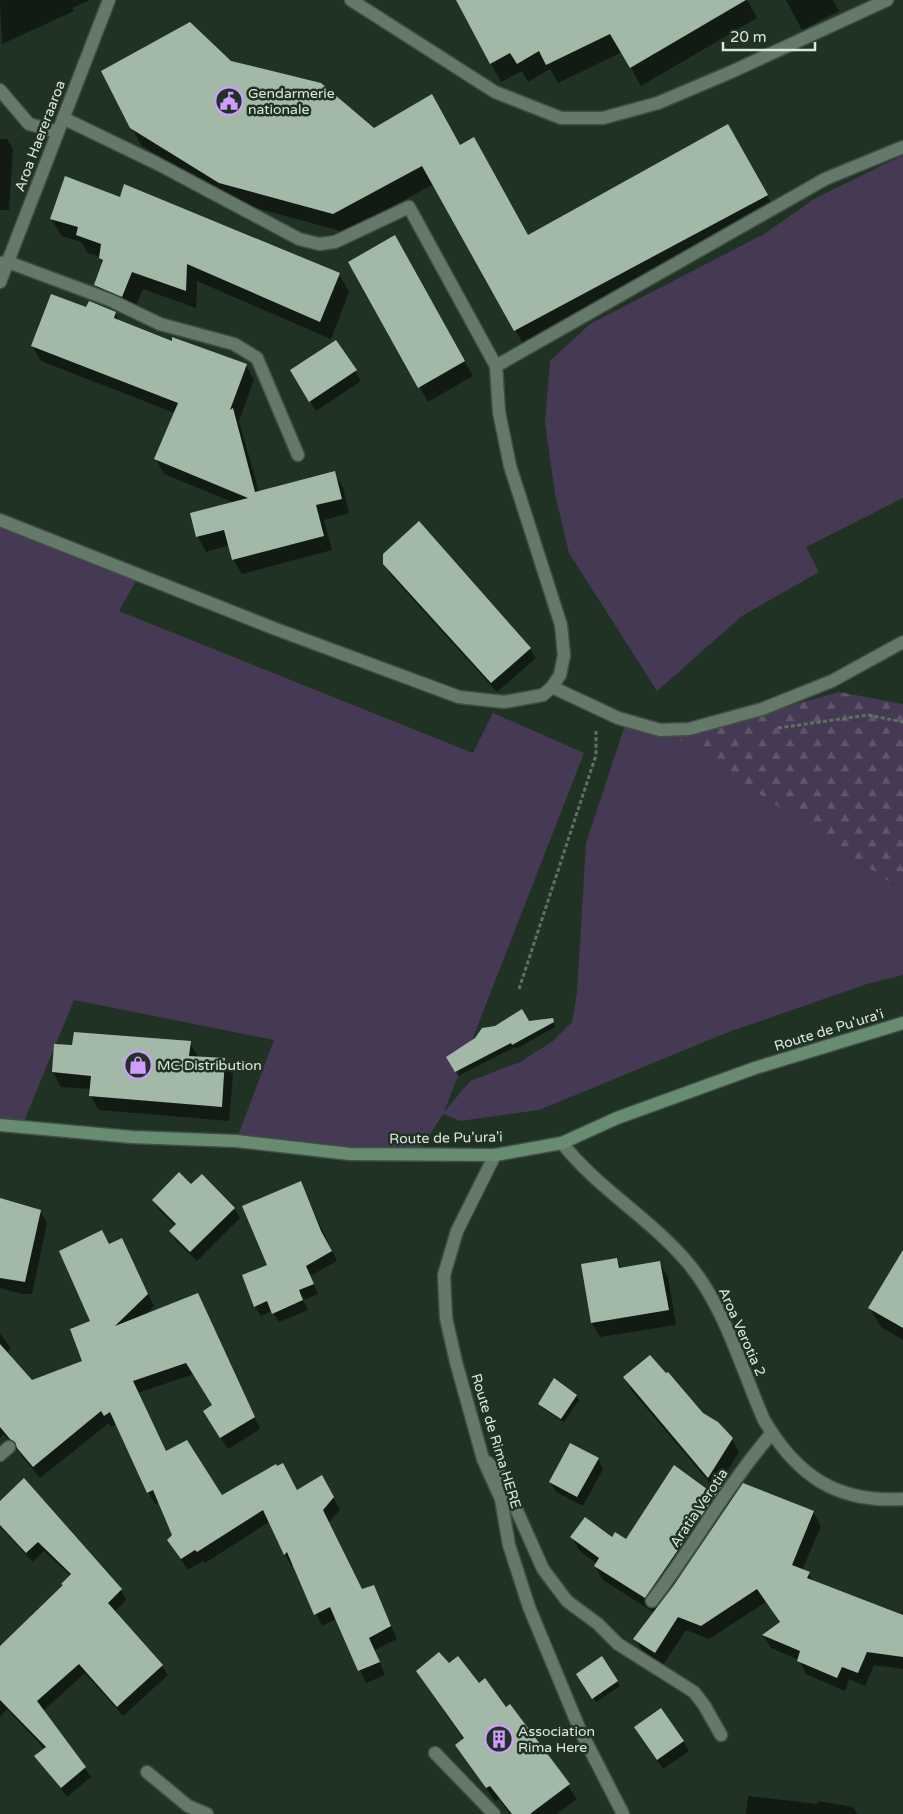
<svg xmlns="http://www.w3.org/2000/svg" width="903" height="1814" font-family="'Varela Round',sans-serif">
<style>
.grass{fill:#463953}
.forest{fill:url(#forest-firs)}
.shadow{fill:#0007}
.building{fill:#a3b9a7}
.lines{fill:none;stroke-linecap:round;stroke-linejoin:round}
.street-casing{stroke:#3f4f43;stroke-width:15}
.secondary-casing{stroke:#3f4f43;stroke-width:15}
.path{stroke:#617064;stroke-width:3;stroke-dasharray:4 2.5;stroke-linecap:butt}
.street{stroke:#647969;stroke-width:12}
.secondary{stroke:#688c71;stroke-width:12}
.labels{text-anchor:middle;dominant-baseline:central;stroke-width:5;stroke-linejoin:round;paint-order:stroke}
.poi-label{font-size:14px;fill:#dce7de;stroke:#203224;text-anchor:start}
.street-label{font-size:14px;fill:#dce7de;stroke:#203224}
</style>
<defs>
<pattern id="forest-firs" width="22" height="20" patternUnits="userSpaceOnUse" patternTransform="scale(1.25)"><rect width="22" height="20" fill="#463953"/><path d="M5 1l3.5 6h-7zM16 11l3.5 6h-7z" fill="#60566b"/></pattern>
</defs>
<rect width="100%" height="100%" fill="#203224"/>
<path class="grass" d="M903,155V498L806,547L819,572L742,616L657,691L569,553L555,494L545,422L550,361L590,324L764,234L814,199Z
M0,522L136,581L119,611L473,753L493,713L584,753L444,1112L470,1081L520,1062L553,1041L572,1022L577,993L586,843L626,722L660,727L903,891V975L867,984L726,1033L539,1110L460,1121L443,1114L417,1155L236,1141L274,1040L74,1000L22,1126L0,1125Z"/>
<path class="forest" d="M839,692L903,704V891L660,727L763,713Z"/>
<path class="shadow" d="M0,0H90L72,8L74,11L2,44Z
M457,0H747L757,18L641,86L622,52L558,83L550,69L528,82L522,71L501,82Z
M786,0H833L839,11L802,30Z
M230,62L373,130L460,146L528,236L728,126L777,214L526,349L434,184L344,232L231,201L142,146L131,127Z
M0,139H7L13,149L9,210H0Z
M51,219L339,274L349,292L331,339L197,281L196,308L143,289L132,314L106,303L96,285L103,264L100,257L88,253L81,242L62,236Z
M395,237L473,376L428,402L350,263Z
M87,309L115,313L120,322L173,343L246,365L254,380L239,421L259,492L334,473L343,488L349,513L324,520L332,550L242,574L233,559L230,545L206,552L198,537L192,514L235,503L164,474L156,459L175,413L41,361L32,346Z
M292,371H355L361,381L316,411Z
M384,563L530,649L536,658L497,692L390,574Z
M552,1019L555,1027L516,1049L515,1047L458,1076L448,1057L529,1022Z
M190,1043L199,1058L224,1059L233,1074L229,1121L99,1110L90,1095L91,1089L61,1087L53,1072L74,1047Z
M300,1183L337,1261L310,1276L318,1294L303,1300L308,1310L279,1322L272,1311L261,1316L255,1306Z
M191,1186L234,1208L240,1218L197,1261L176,1241L171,1231L176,1226L159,1210L153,1200Z
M0,1199L40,1211L47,1223L32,1294H22L0,1288Z
M110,1245L128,1252L154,1306L145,1316L204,1307L260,1429L228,1449L211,1423L213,1406L194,1374L138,1393L166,1452L222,1496L297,1491L321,1476L340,1510L329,1522L362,1590L373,1586L397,1639L375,1650L385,1675L366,1683L336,1619L322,1626L293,1564L291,1566L269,1522L205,1563L203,1561L188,1570L168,1540L174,1535L159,1502L155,1504L148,1492L117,1424L111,1427L109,1423L40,1478L4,1434L0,1438V1333L11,1349L6,1353L32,1381L83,1362Z
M903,1255V1340L881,1327L870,1308Z
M617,1259L622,1269L660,1263L668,1277L676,1325L600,1337L592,1323Z
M625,1378L702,1414L732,1439L739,1452L724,1476L735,1492L654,1611L655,1612L813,1512L821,1526L802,1570L809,1573L813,1581L902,1615L903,1605V1669L874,1665L865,1686L849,1679L845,1691L806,1674L799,1660L771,1648L763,1635L780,1623L766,1602L709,1639L686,1630L663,1665L643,1653L635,1639L655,1613L603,1580L595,1566L597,1564L580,1551L572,1537L627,1541L711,1494L715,1489L632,1391Z
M576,1395L579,1400L564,1422L542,1408L539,1404Z
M598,1459L603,1469L583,1506L556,1492L550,1482Z
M0,1503L121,1590L126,1600L114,1612L162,1666L168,1675L123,1716L85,1673L43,1711L91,1777L67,1797L36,1756L45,1749L7,1709L0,1717V1647L64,1586L71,1576L44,1551L33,1562L0,1527Z
M601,1658L620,1686L596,1702L578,1675Z
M449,1665L478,1685L506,1709L510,1706L577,1799L557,1814H510L499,1799L495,1801L456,1745L464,1740L417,1672Z
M641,1737L683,1741L689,1751L663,1769Z
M748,1796L817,1804L818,1801L853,1807L857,1814H746Z"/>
<path class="building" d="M456,0H746L630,68L610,34L546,65L539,51L517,64L510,53L490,64Z
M190,22L231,61L321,83L374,128L432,94L460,145L474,137L528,235L728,124L768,195L514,331L422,166L333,214L219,183L130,128L101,71Z
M65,176L120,197L124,184L340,273L320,322L187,264L186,291L132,272L122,297L94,285L103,260L99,258L101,244L76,235L78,227L50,219Z
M395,235L465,361L418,388L348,262Z
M51,294L86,307L89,301L116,312L114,318L172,341V337L247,364L230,410L233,408L255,492L335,471L342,499L316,505L324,536L232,560L224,530L196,537L190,513L248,498L154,459L178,403L31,346Z
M336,340L357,370L309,402L290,370Z
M419,521L531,648L491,683L383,564V554Z
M522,1009L529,1021L553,1018L554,1022L512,1045L511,1043L455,1072L446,1057L475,1038L482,1028L495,1026Z
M74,1032L191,1041L189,1056L225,1058L222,1107L89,1096L91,1076L52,1072L54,1044L72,1045Z
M179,1172L191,1184L202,1174L235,1208L190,1252L169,1231L176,1224L152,1200Z
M301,1181L321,1231L332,1251L306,1266L314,1284L299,1290L303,1300L272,1314L267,1301L254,1307L242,1275L267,1265L242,1206Z
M0,1198L41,1210L25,1282L0,1278Z
M102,1230L109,1244L122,1238L148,1294L115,1326L198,1293L255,1417L220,1438L203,1411L212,1405L186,1363L133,1381L166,1451L187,1440L222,1495L276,1464L277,1466L283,1463L297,1490L322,1475L334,1497L323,1510L362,1589L374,1585L391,1626L369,1638L380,1662L358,1671L330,1607L314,1615L287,1552L284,1555L263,1510L197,1552L195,1550L181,1559L167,1540L172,1535L153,1490L147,1493L110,1412L104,1416L101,1411L33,1467L17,1448L15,1442L10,1439L0,1427V1344L32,1380L82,1361L70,1329L90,1321L59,1251Z
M903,1250V1328L868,1308Z
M617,1258L619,1268L660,1261L669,1310L591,1323L581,1264Z
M650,1355L666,1373L668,1372L703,1413L718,1422L733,1438L708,1478L623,1377Z
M554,1378L577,1395L561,1419L538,1404Z
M570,1443L599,1458L577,1497L549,1482Z
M674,1465L711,1492L726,1476L728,1477L645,1598L594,1566L599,1558L570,1537L585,1517L612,1537L615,1532L626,1539Z
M24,1478L122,1589L108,1603L163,1665L117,1707L79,1664L37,1701L86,1767L61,1788L34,1756L46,1747L0,1700V1646L63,1585L61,1584L71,1574L38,1542L26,1553L0,1525V1501Z
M743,1483L814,1511L792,1565L810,1572L807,1578L903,1615V1657L867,1652L858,1673L842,1667L837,1678L797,1661L800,1651L762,1635L780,1622L757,1589L701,1626L678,1617L655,1653L633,1639L674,1585Z
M439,1652L449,1663L458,1656L479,1683L485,1678L506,1707L510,1704L570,1784L530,1814H512L490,1786L486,1788L455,1745L464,1738L416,1671Z
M602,1656L618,1681L592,1699L576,1674Z
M661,1708L684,1741L657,1760L634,1727Z"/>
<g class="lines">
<g class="street-casing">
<path id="street" d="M351,0L495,92L561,118H603L658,103L731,72L887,0
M0,90L29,124L58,132
M0,263L8,262L110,300L160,324L234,344L257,358L298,455
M0,282L109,0
M496,366L825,179L903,147
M0,520L273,628L459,697L504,702L543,695L552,687L560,675L564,655L561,625L510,466L499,412L496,366L409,207L335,242L319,244L299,239L158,164L63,118
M552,687L618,718L660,730L689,729L762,709L832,681L903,642
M562,1143C598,1189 650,1218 688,1263C725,1307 741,1368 764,1420C797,1476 837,1503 903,1499
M495,1155L457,1231L444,1275L446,1318L456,1362L483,1459L501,1499L509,1545L529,1607L580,1730L623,1814
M0,1455L9,1447
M487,1462L501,1475L543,1569L567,1601L598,1624L618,1644L694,1692L704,1705L721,1735
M652,1601C694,1546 727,1485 772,1433
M435,1753L494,1814
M147,1772L188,1806L207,1814"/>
</g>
<g class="secondary-casing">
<path id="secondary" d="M0,1125L132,1137L236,1141L350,1154L495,1155L562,1143L617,1118L755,1068L903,1023"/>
</g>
<path class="path" d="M778,728L868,715L903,722
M519,989L596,755V731"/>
<use href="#street" class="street"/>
<use href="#secondary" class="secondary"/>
</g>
<defs>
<g id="civic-ring" transform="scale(1.4375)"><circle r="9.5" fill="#203224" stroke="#d09dff" stroke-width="1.5"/><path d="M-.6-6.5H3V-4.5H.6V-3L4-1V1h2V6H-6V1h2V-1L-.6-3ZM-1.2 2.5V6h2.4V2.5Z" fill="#d09dff"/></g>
<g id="shop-ring" transform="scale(1.4375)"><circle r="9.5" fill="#203224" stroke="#d09dff" stroke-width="1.5"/><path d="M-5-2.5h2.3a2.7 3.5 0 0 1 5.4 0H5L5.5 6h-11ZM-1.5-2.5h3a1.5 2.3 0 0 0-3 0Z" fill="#d09dff"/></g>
<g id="building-ring" transform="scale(1.4375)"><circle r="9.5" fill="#203224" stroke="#d09dff" stroke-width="1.5"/><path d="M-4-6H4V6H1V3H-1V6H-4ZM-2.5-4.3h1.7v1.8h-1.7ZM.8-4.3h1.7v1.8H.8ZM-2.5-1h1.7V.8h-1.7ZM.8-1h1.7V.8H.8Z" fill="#d09dff"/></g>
</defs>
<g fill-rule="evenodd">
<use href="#civic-ring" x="229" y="101"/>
<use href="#shop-ring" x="138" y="1065"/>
<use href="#building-ring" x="499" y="1739"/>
</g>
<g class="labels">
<g class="poi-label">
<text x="248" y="93">Gendarmerie<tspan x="248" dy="16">nationale</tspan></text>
<text x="157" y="1065">MC Distribution</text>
<text x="518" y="1731">Association<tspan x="518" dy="16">Rima Here</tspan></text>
</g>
<g class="street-label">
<text transform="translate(40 136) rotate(-69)">Aroa Haereraaroa</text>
<text transform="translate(829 1030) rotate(-17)">Route de Pu'ura'i</text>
<text transform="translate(446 1138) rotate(-1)">Route de Pu'ura'i</text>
<text transform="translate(742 1332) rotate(66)">Aroa Verotia 2</text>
<text transform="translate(496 1441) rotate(73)">Route de Rima HERE</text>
<text transform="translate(699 1508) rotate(-56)">Aratia Verotia</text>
</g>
</g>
<path d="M723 42v8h92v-8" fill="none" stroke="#dce7de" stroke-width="2.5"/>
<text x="730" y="42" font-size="15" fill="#dce7de" stroke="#203224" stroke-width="4" paint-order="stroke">20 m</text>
</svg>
